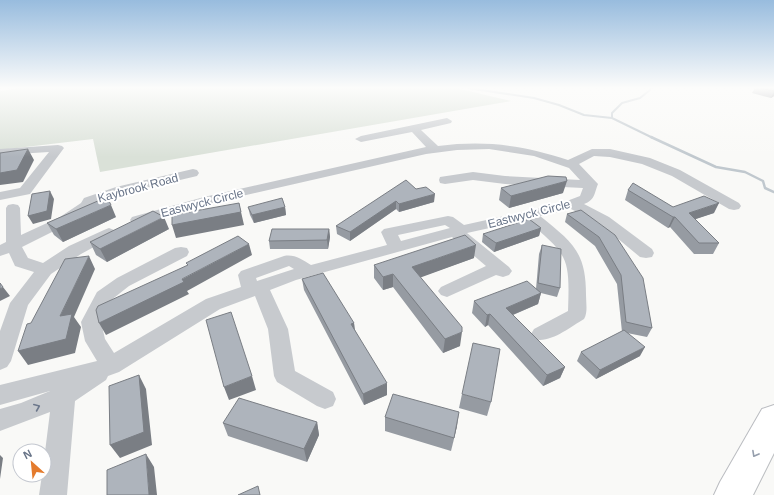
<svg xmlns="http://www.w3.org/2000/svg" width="774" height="495" font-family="Helvetica,sans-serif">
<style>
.green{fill:#dae1d8}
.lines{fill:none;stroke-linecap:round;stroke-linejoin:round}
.stream-far1{stroke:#c0c8ce;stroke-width:2}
.stream{stroke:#c0c8ce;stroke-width:2.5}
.highway-casing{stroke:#babcc0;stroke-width:2}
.minor{fill:#c7cace;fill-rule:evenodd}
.highway{fill:#fff;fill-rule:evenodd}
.wall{fill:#969ba2}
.shaded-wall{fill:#7a7e84}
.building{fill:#aeb4bc;stroke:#7a7e84}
.oneway{stroke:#6d788c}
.oneway2{stroke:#959eac}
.labels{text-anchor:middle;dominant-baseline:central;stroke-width:4;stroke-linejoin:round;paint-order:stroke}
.street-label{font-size:12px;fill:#687488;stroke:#fff}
</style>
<rect width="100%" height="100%" fill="#f9f9f7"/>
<path class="green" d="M19,88H456L511,101L100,172L93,139L0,150V91Z"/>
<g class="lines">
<path class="stream-far1" d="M468,88L534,98L559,105L584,115L612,118L653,138
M612,118V113L622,103L640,98L650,90V88"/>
<path class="stream" d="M651,137L716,167L745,172L763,181L765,188L774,192"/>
<g class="highway-casing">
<path id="highway" d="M774,405V453L753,495H714L720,482L762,409Z"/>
</g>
<path class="minor" d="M447,118L452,121L451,123L421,130L438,146C485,140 523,145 568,160L592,149H610L650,158L680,170L739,203L741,206L739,209L734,210L729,209L672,176L642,164L610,157L594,156L579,164L598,184C594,194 595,200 584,204L609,217L652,249L654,253L652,257L646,258L640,257L599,223L571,209L540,216C572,242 586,251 586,295C586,303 588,312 584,319C570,327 550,344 534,339L531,334L534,329L568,311C570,256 568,255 526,220L467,233L509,267L512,271L509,275L503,277L496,275L447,297L441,295L438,291L441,287L486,266L452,237L296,280L270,290L288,329L295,371L333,392L336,399L333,406L325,409L317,406L277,382L274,376L268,329L255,296L220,309L119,372L108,376L106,380L75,401L67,495H39L42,475H44V460L50,412L0,431V409L21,403L50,391L0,405V385L97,361L85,341L81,322L97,292L117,278L175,248L181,247L187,248L189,252L187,256L129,286L110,301L101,322L105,339L114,353L206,299L241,287L238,275L241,271L284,256C295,254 302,260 311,265L387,245L381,232L384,229L448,216L453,217L464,225L559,204L580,196L583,188L505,184L473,180L445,184L440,183L439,180L440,177L473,172L505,176L580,180L569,168L534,156L489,149L457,150L426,154L207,204L137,224L132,223L130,220L132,217L204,197L426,147L412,132L361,142L355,139L361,136ZM445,225L450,228L401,241L398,235ZM289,266L294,269L257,281L256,278Z
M58,145L62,146L64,148L30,194L0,200V192L20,188L49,152L0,155V149Z
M193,169L197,170L199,173L197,176L125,193L94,204L91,209L70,223L22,247L28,258L43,263L69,246L104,230L109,228L114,230L117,233L114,236L81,254L51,274L28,305L11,361L7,367L0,370V331L10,303L34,272L15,266L9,253L0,256V245L6,242V208L8,205L13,204L18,205L20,208L21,235L60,217L81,203L84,198L116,187Z"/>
<use href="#highway" class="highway"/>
</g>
<path class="wall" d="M755,88H774V96L771,98L752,93Z
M501,188L563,193L509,208L499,200Z
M416,189L434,202L399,212L396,209L350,241L337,234L336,226Z
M628,190L673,207L714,213L695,219L719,243L713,254H694L670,227L668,228L625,200Z
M248,207H285L286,215L254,223L250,215Z
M567,214L615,235L652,328L647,337L627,333L640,356L596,379L577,361L581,352L622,332L617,284L595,246L565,222Z
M116,217L63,242L54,235L47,223Z
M541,228L539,236L494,252L482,242L483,234Z
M169,229L107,262L96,255L90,242Z
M329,229L330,237L328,249H270L269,241Z
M542,245L560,288L557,297L541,293L538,304L513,315L565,367L560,378L543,386L488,325L485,327L472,313L474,301L536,289L539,254Z
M474,258L420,277L460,346L443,353L393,287L383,290L374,278V265Z
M302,279L354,323L355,330L387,395L364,405L304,290Z
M462,394L491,402L487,416L459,408Z
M385,417L457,426L451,451L385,431Z
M317,422L319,435L307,462L228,436L223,423Z"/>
<path class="shaded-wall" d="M774,91V96L771,98Z
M28,149L34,160L23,182L0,185V173Z
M567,181L563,193L509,208L511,196Z
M50,191L54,199L51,219L33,224L28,216Z
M435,194L434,202L399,212V204Z
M396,201V209L350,241V232Z
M239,203L244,225L176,238L172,225Z
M719,203L714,213L684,223L689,213Z
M111,205L116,217L63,242L56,229Z
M285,207L286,215L254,223L252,215Z
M164,217L169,229L107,262L100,249Z
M673,217H675L670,227L668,228Z
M541,228L539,236L494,252L496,243Z
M329,229L330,237L328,249L327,240Z
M249,244L252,255L187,291L189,294L106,335L99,323Z
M476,245L474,258L411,281L412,267Z
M89,256L95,269L74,317L81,327L75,353L28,365L18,351L60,316Z
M393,274V287L383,290V277Z
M3,287L10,296L0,301V289Z
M541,293L538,304L503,319L506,308Z
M490,314L488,325L485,327L487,315Z
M354,323L355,335L351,324Z
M462,332L460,346L443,353L445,339Z
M645,347L640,356L596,379L600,370Z
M565,367L560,378L543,386L547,375Z
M139,375L146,389L152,445L120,458L110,445Z
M252,376L256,390L229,400L224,387Z
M387,383V395L364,405L363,394Z
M459,412L457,426L451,451L454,438Z
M317,422L319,435L307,462L304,449Z
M146,454L154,467L157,495H149Z
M0,455L3,458L0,479Z"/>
<path class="building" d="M760,88H774V91Z
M28,149L17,170L0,173V153Z
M548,176L566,177L567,181L511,196L501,188Z
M406,180L416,189L426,187L435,194L399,204L396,201L350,232L336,226Z
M633,183L673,207L704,196L719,203L689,213L719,243H699L675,217H673L628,190Z
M50,191L47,211L28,216L32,194Z
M107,197L111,205L56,229L47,223Z
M282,198L285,207L252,215L248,207Z
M239,203L241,212L172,225V215Z
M581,210L615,235L643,278L652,328L626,322L621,275L599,237L567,214Z
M153,211L164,217L100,249L90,242Z
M529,219L541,228L496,243L483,234Z
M272,229H329L327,240L269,241Z
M465,235L476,245L412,267L462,327V332L445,339L393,274L383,277L374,265Z
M238,236L249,244L182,279L184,282L99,323L96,310L98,306L188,265L186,263Z
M542,245L561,249L560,288L538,283Z
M89,256L60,316L72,314L66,339L18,351L27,324L31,323L65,259Z
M323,273L354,323L351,324L387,383L363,394L302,279Z
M527,281L541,293L506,308L565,367L547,375L490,314L487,315L474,301Z
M0,283L3,287L0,289Z
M231,312L252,376L224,387L206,320Z
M624,330L645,347L600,370L581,352Z
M473,343L500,349L491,402L462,394Z
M139,375L144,432L110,445L109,386Z
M393,394L459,412L454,438L385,417Z
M239,398L317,422L304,449L223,423Z
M146,454L149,495H107V470Z
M258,486L260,495H238Z"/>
<defs><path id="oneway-chevron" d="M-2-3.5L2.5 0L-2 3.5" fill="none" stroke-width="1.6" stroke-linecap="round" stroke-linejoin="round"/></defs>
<use class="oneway" href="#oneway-chevron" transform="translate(37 407) rotate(-23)"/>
<use class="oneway2" href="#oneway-chevron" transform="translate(755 454) rotate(119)"/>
<linearGradient id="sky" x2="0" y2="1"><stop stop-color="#98bcde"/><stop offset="0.56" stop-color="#fcfcfb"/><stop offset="1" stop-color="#fcfcfb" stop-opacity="0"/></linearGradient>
<rect width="774" height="157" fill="url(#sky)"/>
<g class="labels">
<g class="street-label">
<text transform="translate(138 188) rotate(-15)">Kaybrook Road</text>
<text transform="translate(202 203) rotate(-14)">Eastwyck Circle</text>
<text transform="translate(529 214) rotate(-14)">Eastwyck Circle</text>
</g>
</g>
<g transform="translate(32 463) rotate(333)"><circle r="19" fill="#ffffff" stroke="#c3c7cf"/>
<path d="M0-3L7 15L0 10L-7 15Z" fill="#e47b2d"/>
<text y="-6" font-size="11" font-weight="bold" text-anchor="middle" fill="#687488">N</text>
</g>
</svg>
